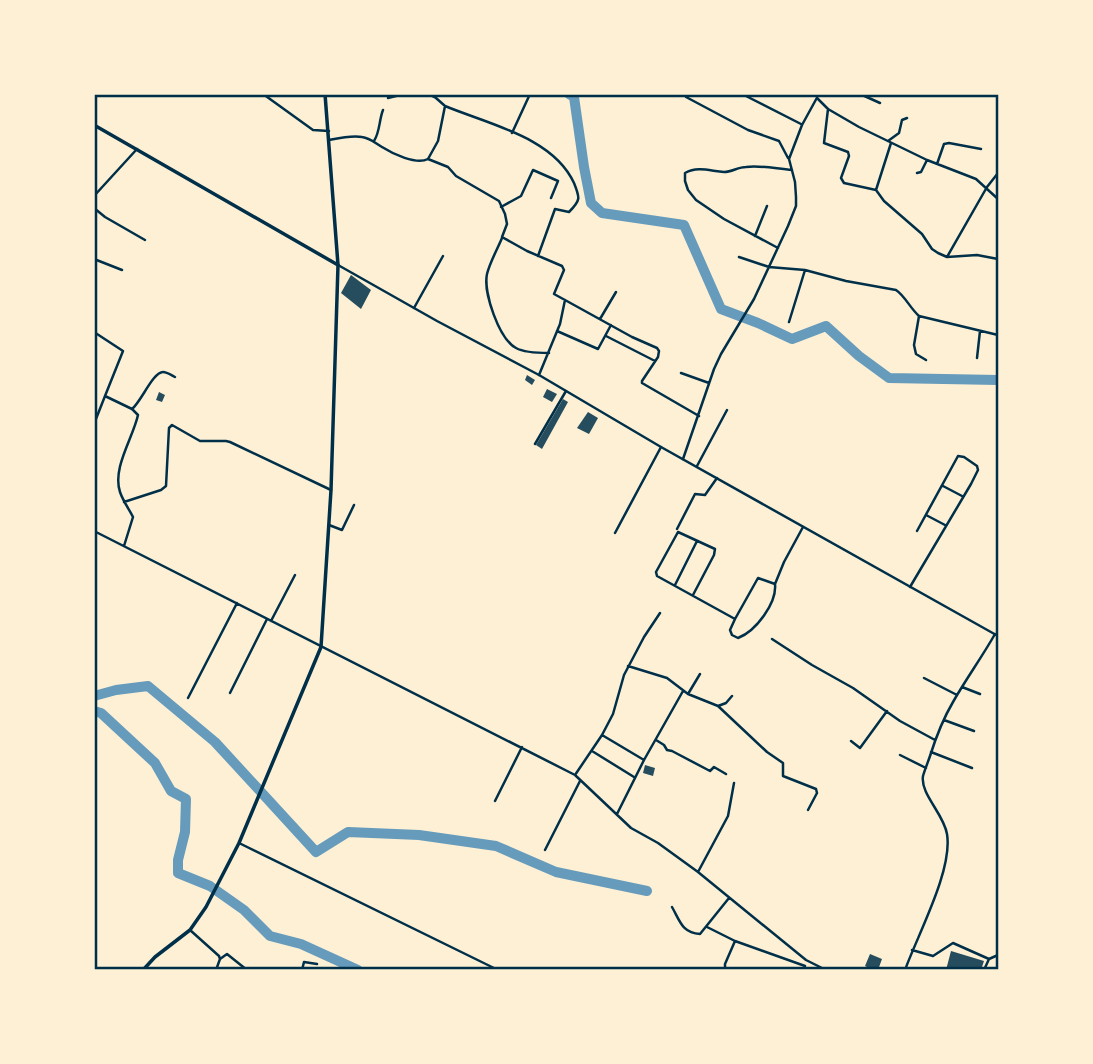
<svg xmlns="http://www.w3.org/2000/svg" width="1093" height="1064" font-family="'Fira Sans Condensed',sans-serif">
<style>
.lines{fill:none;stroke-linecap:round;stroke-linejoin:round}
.river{stroke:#669bbc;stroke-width:10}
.building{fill:#264d5e}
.minor{stroke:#003049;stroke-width:2.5}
.tertiary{stroke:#003049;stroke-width:2.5}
.secondary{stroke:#003049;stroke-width:3.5}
.primary{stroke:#003049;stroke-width:3.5}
.neatline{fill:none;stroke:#003049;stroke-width:2.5}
</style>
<rect width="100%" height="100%" fill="#fdf0d5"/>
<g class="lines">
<path class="river" d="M569,94L574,97L584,167L591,203L602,213L684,225L721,309L758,323L792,339L826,326L859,356L889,378L998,380
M94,696L116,690L148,686L215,742L316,852L348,832L419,835L496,846L556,872L647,891
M94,711L101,713L155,763L171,791L186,799L185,832L178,860V873L210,886L244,910L270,936L301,944L358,970"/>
</g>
<path class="building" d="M351,275L371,290L361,309L341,293Z
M527,375L535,380L532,385L525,380Z
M547,389L557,394L552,402L543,397Z
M159,392L165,395L162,402L156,400Z
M563,399L568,402L542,449L536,445Z
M588,412L598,418L589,434L577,428Z
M645,765L655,768L653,776L643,773Z
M951,951L984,961L981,970H946Z
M870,954L882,959L878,970H873L865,966Z"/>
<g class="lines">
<path class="minor" d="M263,94L313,130L329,131
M428,94L436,98L445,106C488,124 553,137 574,183C580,198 581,200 569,212L555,209L538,256
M742,94L801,124
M860,94L880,103
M686,97L748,130L779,141L788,158
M388,98L404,94
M817,98L828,109L859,127L927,160L976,179L998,199
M828,109L824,143L848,152L849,156L841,178L844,183L876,190L884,201L922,234L932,249L938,253L947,257L977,255L998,259
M512,133L530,94
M329,140C339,138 352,135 362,137C370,138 375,143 382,147C393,154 416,165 428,159L448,167L456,176L499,201L505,214L507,224L502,237L527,251L562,266L564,270L554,294L565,300L560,324L539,375
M374,141C380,132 379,120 383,110
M888,141L899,133L902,120L907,118
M428,159L438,141L445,106
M937,164L944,144L949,143L981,149
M917,173L921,172L927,160
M876,190L891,143
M94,196L137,149
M501,207L521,196L533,170L558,181L551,198
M94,208L105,217L145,240
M998,222V221
M755,236L767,206
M502,238C497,250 490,262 487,274C483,292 499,339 516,348C525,353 539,353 549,353
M778,248L724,219L696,200L688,190L685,181V173C698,166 710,171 724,172C732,172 738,167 746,167C761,165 777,169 792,170
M739,257L769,267L805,270L846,281L896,290C905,296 910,308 919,316L998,335
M947,257L987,187L998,173
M94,259L122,270
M565,300L632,337L657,348L659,351L658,357L642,381V383L699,416
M414,308L443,256
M919,316L914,345L916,354L926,360
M600,319L616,292
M789,322L805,270
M557,331L598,349L611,325
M94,332L123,351L105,396L132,409L138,415C133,438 112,468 120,492C123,501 129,509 133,517L124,546
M606,336L655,361
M977,358L980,331
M681,373L709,383
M132,409C141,402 153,372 163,372C167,372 171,375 175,377
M94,424L105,396
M535,444L566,391
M683,459L714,369L721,354L754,299L788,226L796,206V197L795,182L789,159L802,125L819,94
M697,466L727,410
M943,486L962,496
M124,502L161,490L166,486L169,428L172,425L200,441H226L230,442L331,490
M926,515L945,525
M329,525L342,530L354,505
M677,529L695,494L705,495L717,478
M94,531L575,775L631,828L658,843L698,872L806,960L826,970
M615,533L661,447
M675,585L697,541
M910,587L971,484L978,470L977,466L964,457L958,456L917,531
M693,595L714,555L715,549L678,532L656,572L657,576L735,619L758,578L775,584L784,562L803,527
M735,619L730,630L732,635L738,638C756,631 777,603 775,584
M271,621L295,575
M772,639L812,665L853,688L900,721L935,740
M628,666L667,678L688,694L718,706L767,752L783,763V776L816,789L817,793L808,810
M924,678L957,695
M962,687L980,694
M230,693L267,619
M688,694L700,674
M188,698L237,603
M718,706L726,703L732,696
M944,720L974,731
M602,735L644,760
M656,740L664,745L667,750L672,751L710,771L714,767L726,774
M851,741L860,748L887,711
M592,751L634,777
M931,752L972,768
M900,755L926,768
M575,775L602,735L613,714L624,675L644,637L660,613
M495,801L522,747
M617,814L644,760L683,691
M239,843L498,970
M545,850L580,781
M698,872L728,816L734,783
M672,907C680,921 682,933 700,934L729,898
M707,927L735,941L805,966
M190,930L219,956L220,959L216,970
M912,950L933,956L953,943L989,959
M220,959L227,954L247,970
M94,967H95
M302,970L304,962L317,964
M725,970V964L735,941
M905,970C918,934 953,870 947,834C944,814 920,794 923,776C925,769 928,762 930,756C936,737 943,719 953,702C966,679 982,657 995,634
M984,970L989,959L998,955"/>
<path class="tertiary" d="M338,265L437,321L539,375L661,447L998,636"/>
<path class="secondary" d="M94,125L338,265"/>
<path class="primary" d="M143,970L155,957L190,930L206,907L239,843L321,647L331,490L338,265L325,94"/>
</g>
<rect width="1093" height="1064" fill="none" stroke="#fdf0d5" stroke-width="192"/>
<rect x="96" y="96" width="901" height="872" class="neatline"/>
</svg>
